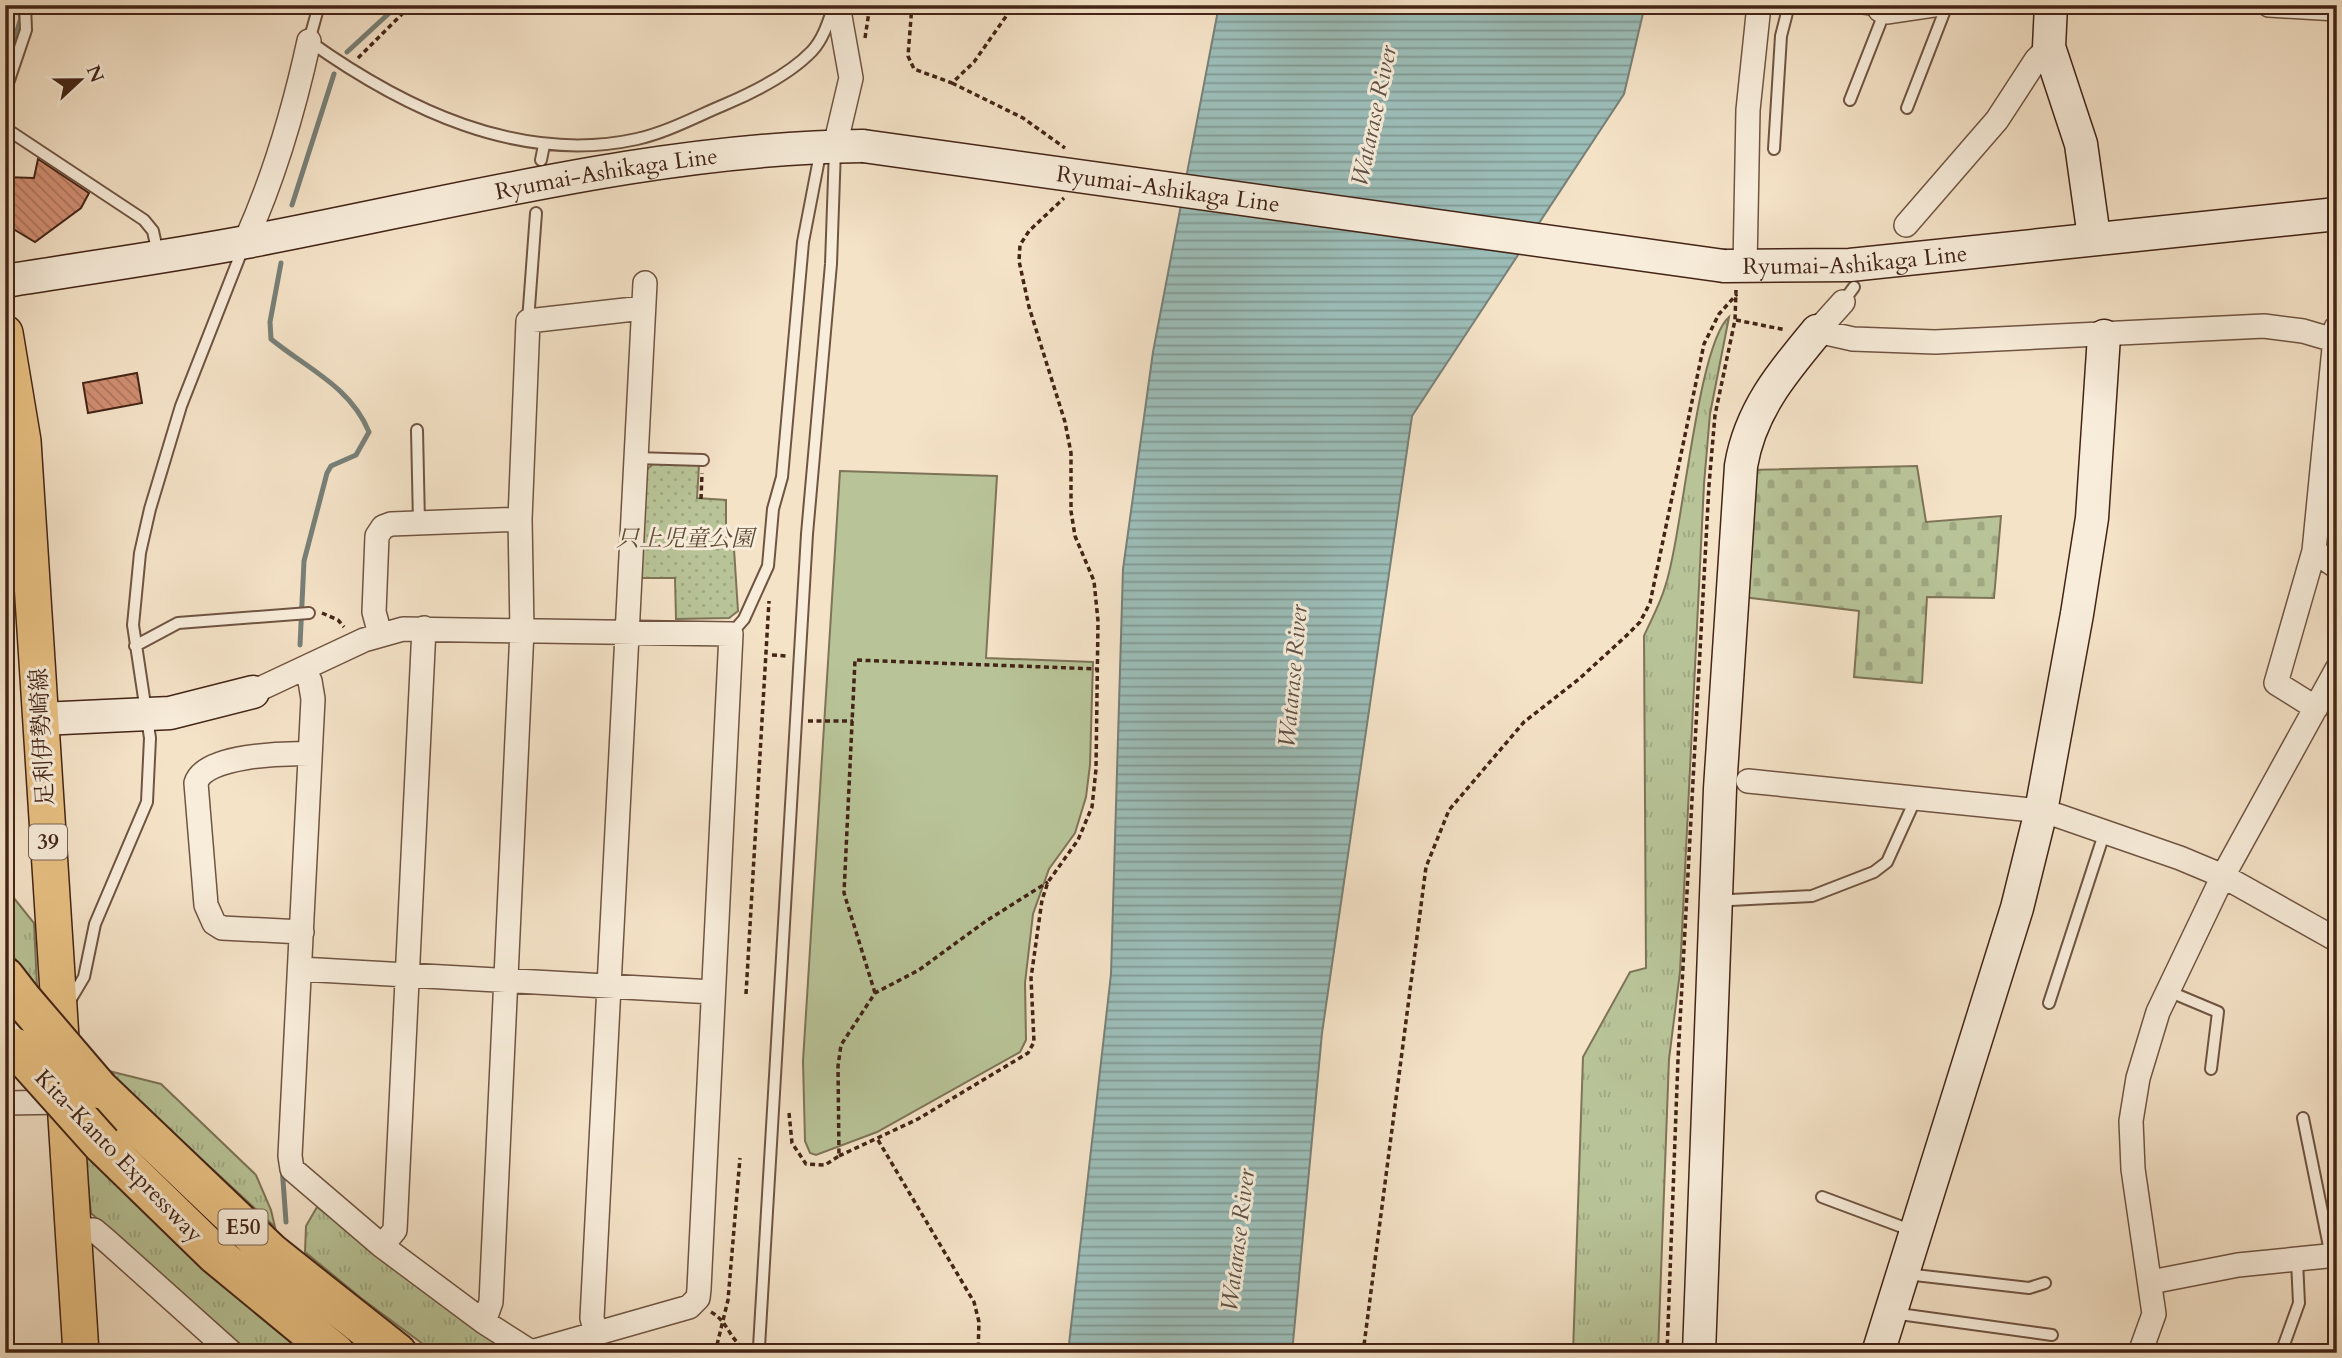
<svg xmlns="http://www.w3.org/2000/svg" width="2342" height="1358" font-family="Cardo,'Noto Serif JP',serif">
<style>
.grass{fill:url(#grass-tufts);stroke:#7e7457;stroke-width:2}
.cemetery{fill:url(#cemetery-stones);stroke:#7e7457;stroke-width:2}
.park{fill:url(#park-dots);stroke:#7e7457;stroke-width:2}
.pitch{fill:#b8c498;stroke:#7e7457;stroke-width:2}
.water{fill:url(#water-rules);stroke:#788078;stroke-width:2}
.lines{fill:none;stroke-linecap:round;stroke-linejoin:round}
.stream{stroke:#788078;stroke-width:5}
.building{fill:url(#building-back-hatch);stroke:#432416;stroke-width:2}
.lane-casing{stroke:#705442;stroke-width:14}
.street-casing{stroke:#705442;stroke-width:26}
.secondary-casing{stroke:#432416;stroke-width:35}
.primary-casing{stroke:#432416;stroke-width:38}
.highway-casing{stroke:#432416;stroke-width:42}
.path{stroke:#432416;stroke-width:3.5;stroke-dasharray:5 3.5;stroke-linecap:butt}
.lane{stroke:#f8eddb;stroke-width:10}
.street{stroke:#f8eddb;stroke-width:23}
.secondary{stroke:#f8eddb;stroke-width:32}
.primary{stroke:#eac284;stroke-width:35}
.highway{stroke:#eac284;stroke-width:38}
.secondary-bridge-casing{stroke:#432416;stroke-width:35;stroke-linecap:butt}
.highway-bridge-casing{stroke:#432416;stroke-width:42;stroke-linecap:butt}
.secondary-bridge{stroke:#f8eddb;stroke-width:32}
.highway-bridge{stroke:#eac284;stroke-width:38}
.labels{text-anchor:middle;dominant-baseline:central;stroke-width:6;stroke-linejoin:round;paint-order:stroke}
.shield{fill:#f8eddb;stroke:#796051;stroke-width:2}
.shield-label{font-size:21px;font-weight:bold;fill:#432416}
.street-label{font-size:23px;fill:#432416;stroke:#f8eddb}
.park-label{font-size:23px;font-style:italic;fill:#604c36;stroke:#f8eddb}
.water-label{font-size:24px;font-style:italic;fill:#5e5247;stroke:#f8eddb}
</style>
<defs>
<pattern id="grass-tufts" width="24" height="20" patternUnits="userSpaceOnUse" patternTransform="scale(1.75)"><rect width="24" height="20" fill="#b8c498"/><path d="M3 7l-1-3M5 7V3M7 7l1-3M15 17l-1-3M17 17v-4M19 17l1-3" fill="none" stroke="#9fa882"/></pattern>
<pattern id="cemetery-stones" width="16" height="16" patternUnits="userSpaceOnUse" patternTransform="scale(1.75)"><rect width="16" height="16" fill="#b8c498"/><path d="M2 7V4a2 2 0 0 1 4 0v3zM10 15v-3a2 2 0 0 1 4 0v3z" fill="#9fa882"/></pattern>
<pattern id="park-dots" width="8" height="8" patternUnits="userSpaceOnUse" patternTransform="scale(1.75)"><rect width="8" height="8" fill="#b8c498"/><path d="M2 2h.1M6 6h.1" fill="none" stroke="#9fa882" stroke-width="1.8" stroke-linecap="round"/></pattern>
<pattern id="water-rules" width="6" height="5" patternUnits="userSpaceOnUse" patternTransform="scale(1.75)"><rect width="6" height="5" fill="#9cbeb9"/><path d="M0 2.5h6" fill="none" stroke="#819a95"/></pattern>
<pattern id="building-back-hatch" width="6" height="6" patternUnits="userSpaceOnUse" patternTransform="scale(1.75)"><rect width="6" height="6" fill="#d28f73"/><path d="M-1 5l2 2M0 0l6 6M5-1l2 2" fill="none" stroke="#ac755d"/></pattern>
</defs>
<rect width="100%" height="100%" fill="#f5e3c8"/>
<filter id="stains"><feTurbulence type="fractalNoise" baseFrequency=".00286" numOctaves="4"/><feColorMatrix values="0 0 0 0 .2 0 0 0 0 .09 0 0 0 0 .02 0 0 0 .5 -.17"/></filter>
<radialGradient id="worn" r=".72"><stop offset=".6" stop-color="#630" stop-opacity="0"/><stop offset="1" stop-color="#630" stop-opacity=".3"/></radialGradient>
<path class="grass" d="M1729,317L1710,414L1704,484L1680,972L1669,1059L1658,1353H1573L1583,1057L1630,972L1646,968L1644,636C1651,620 1660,604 1665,587C1683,534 1697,345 1729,317Z
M5,887L34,923L37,986L5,946Z
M105,1070L161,1084L256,1175L271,1210L275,1227Z
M85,1156L93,1160L307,1353H244L91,1213Z
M317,1207L515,1353H435L361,1298L305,1252L306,1226Z"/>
<path class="cemetery" d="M1917,466L1926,522L2001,516L1994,598L1927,597L1922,683L1854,677L1859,611L1743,597L1749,470Z"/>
<path class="park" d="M653,464L699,465L697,498L726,500V549H734L738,611L729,618L676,619L675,578H639L644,472Z"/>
<path class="pitch" d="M840,471L997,476L986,658L1093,662L1090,765L1086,797L1075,833L1049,869L1033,914L1025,983L1026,1040L1020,1052L877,1132L816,1155L810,1153L805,1141L803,1061Z"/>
<path class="water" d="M1219,5H1645L1624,94L1412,416L1322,1033L1292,1353H1068L1111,974L1123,569L1153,352Z"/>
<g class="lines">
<path class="stream" d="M347,52L398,5
M5,69L21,18L18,5
M292,205L334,74
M281,263L270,322L271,339C306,368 350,386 369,432L356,455L331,466L327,473L304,561L300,645
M282,1166L286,1222"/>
</g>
<path class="building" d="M38,159L89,193L81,208L35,242L5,224V177L34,178Z
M137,373L142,403L88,413L83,383Z"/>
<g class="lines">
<g class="lane-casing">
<path id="lane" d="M319,5L309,41C403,108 519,165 637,139C668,132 697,116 726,104C754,92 791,73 812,51C823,39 828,23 833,8
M1838,5L1880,10
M5,92L26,30L25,5
M1850,100L1885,11
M1907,108L1947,5
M5,128L144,220L153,231L158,254
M1774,149L1781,36L1789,5
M541,160L544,145
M1843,302L1854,287
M528,321L536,213
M417,430L419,523
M635,458L703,460
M731,634L744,619L768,566L773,509L782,477L803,242L819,159L826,154
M135,646L178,623L309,613
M1731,900L1812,896L1874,872L1887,862L1916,798
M2168,991L2218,1012L2211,1069
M2049,1003L2105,831
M68,1004L84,977L95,924L147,802L150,738L133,625L140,553L150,509L181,406L243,248
M2303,1118L2331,1256
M1822,1197L1913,1231
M1906,1274L2029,1288L2045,1283
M1892,1313L2052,1335
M757,1353L759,1347L807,534L831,264L835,149
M2281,1353L2299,1303L2297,1261"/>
</g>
<g class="street-casing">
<path id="street" d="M1882,5L1880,10L1888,12L1935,5
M2269,5L2337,9
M835,146L851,78L838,5
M1906,225L1997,120L2036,60L2049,47
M245,242C274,178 294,110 309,41
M1745,267L1748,110L1759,5
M1843,302L1817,331L1853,339L1935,342L2264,326L2303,331L2337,341
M2336,328L2314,551L2337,567
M2314,551L2276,683L2316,708
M380,634L374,612L377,536L383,527L391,524L520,519
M253,692L364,640L403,629L731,634L699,1289L698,1298L689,1307L531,1352L484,1322L382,1246L292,1169L290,1156L313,699L310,681L303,669
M1748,781L2041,811L2059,816L2180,858L2223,876L2337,940
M302,932L222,928L214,923L206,905L196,783C204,755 284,753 310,754
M300,969L713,992
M5,1103L67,1102
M73,1230H94L107,1241L232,1353
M382,1246L395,1230L424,628
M2151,1282L2238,1265L2337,1255
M484,1322L491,1302L522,630L520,519L528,321L643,308
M596,1334L592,1318L645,283
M2140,1353L2154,1314L2133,1169L2131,1121L2138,1078L2158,1012L2223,876L2337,669"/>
</g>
<g class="secondary-casing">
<g id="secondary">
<path d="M2051,5L2049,47L2081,144L2094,237"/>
<path id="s1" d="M1724,266L1850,265L2337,214"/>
<path id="s2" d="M5,281C85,268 166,257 246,242C448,204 657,148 863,146"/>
<path d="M41,719L170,713L253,692"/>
<path d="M1699,1353L1720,789L1741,466C1750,411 1782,373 1817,331"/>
<path d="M1878,1353L2017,908L2041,811L2077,614L2092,518L2104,336"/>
</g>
</g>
<g class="primary-casing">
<path id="primary" d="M5,333L23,441L81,1353"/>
</g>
<g class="highway-casing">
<path id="highway" d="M5,977L22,999
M99,1089L271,1253L397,1353
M102,1144L215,1254L335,1353"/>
</g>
<path class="path" d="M912,5L908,56L914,69L952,83L974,62L1014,5
M865,38L870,5
M358,58L411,5
M952,83L1023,118L1065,148
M1736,320L1786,330
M701,499L702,473
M322,613L338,620L344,627
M772,655L787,656
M808,721H853
M875,993L844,893L855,660L1098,669
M746,994L769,601
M789,1113L792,1143L806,1164L825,1165L839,1156L838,1066L841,1045L875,993L919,970L986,921L1048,882
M878,1140L974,1302L979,1322L978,1353
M839,1156L918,1119L1028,1053L1034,1042L1031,978L1042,900L1048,882L1078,840L1092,807L1096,769L1098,621L1094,581L1075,536L1071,511V453L1065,422L1029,307L1019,261L1020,245L1029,231L1064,198
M711,1312C729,1322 729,1340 745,1348
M715,1353L728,1300L740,1158
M1363,1353L1426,867L1449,810L1524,722L1579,679L1626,636L1640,622L1650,603L1704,344L1719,314L1737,294
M1667,1353L1678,1059L1709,485L1715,415L1735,320L1736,290"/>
<use href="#lane" class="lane"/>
<use href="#street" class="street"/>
<use href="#secondary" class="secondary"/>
<use href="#primary" class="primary"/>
<use href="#highway" class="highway"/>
<g class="secondary-bridge-casing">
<g id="secondary-bridge">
<path id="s3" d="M863,146L1724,266"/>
</g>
</g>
<g class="highway-bridge-casing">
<path id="highway-bridge" d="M22,999L99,1089
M16,1048L102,1144"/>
</g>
<use href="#secondary-bridge" class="secondary-bridge"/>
<use href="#highway-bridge" class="highway-bridge"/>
</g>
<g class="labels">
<g class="shield">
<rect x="29" y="824.5" width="38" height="35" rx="5"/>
<rect x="218.5" y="1209.5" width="49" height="35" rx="5"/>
</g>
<g class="shield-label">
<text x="48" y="842">39</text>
<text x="243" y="1227">E50</text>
</g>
<g class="street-label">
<text stroke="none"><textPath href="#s2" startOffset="611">Ryumai-Ashikaga Line</textPath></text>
<text stroke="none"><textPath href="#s3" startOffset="308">Ryumai-Ashikaga Line</textPath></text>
<text stroke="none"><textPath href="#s1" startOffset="131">Ryumai-Ashikaga Line</textPath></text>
<text transform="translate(42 737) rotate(-93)">足利伊勢崎線</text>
<text transform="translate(119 1156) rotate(46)">Kita-Kanto Expressway</text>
</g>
<g class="park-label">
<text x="685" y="538">只上児童公園</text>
</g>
<g class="water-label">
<text transform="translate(1374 116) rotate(-78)">Watarase River</text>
<text transform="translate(1293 676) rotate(-85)">Watarase River</text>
<text transform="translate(1238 1240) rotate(-83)">Watarase River</text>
</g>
</g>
<rect width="2342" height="1358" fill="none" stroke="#f5e3c8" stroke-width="28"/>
<rect x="7" y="7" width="2328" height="1344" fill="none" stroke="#432416" stroke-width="3.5"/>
<rect x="14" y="14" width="2314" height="1330" fill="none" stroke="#432416" stroke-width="2"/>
<g transform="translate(80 80) rotate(68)" stroke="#f8eddb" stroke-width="5" paint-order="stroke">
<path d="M0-5L12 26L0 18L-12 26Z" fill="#432416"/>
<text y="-10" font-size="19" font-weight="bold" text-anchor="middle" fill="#432416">N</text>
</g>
<rect width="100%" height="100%" filter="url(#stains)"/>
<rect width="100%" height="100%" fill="url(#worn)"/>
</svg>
